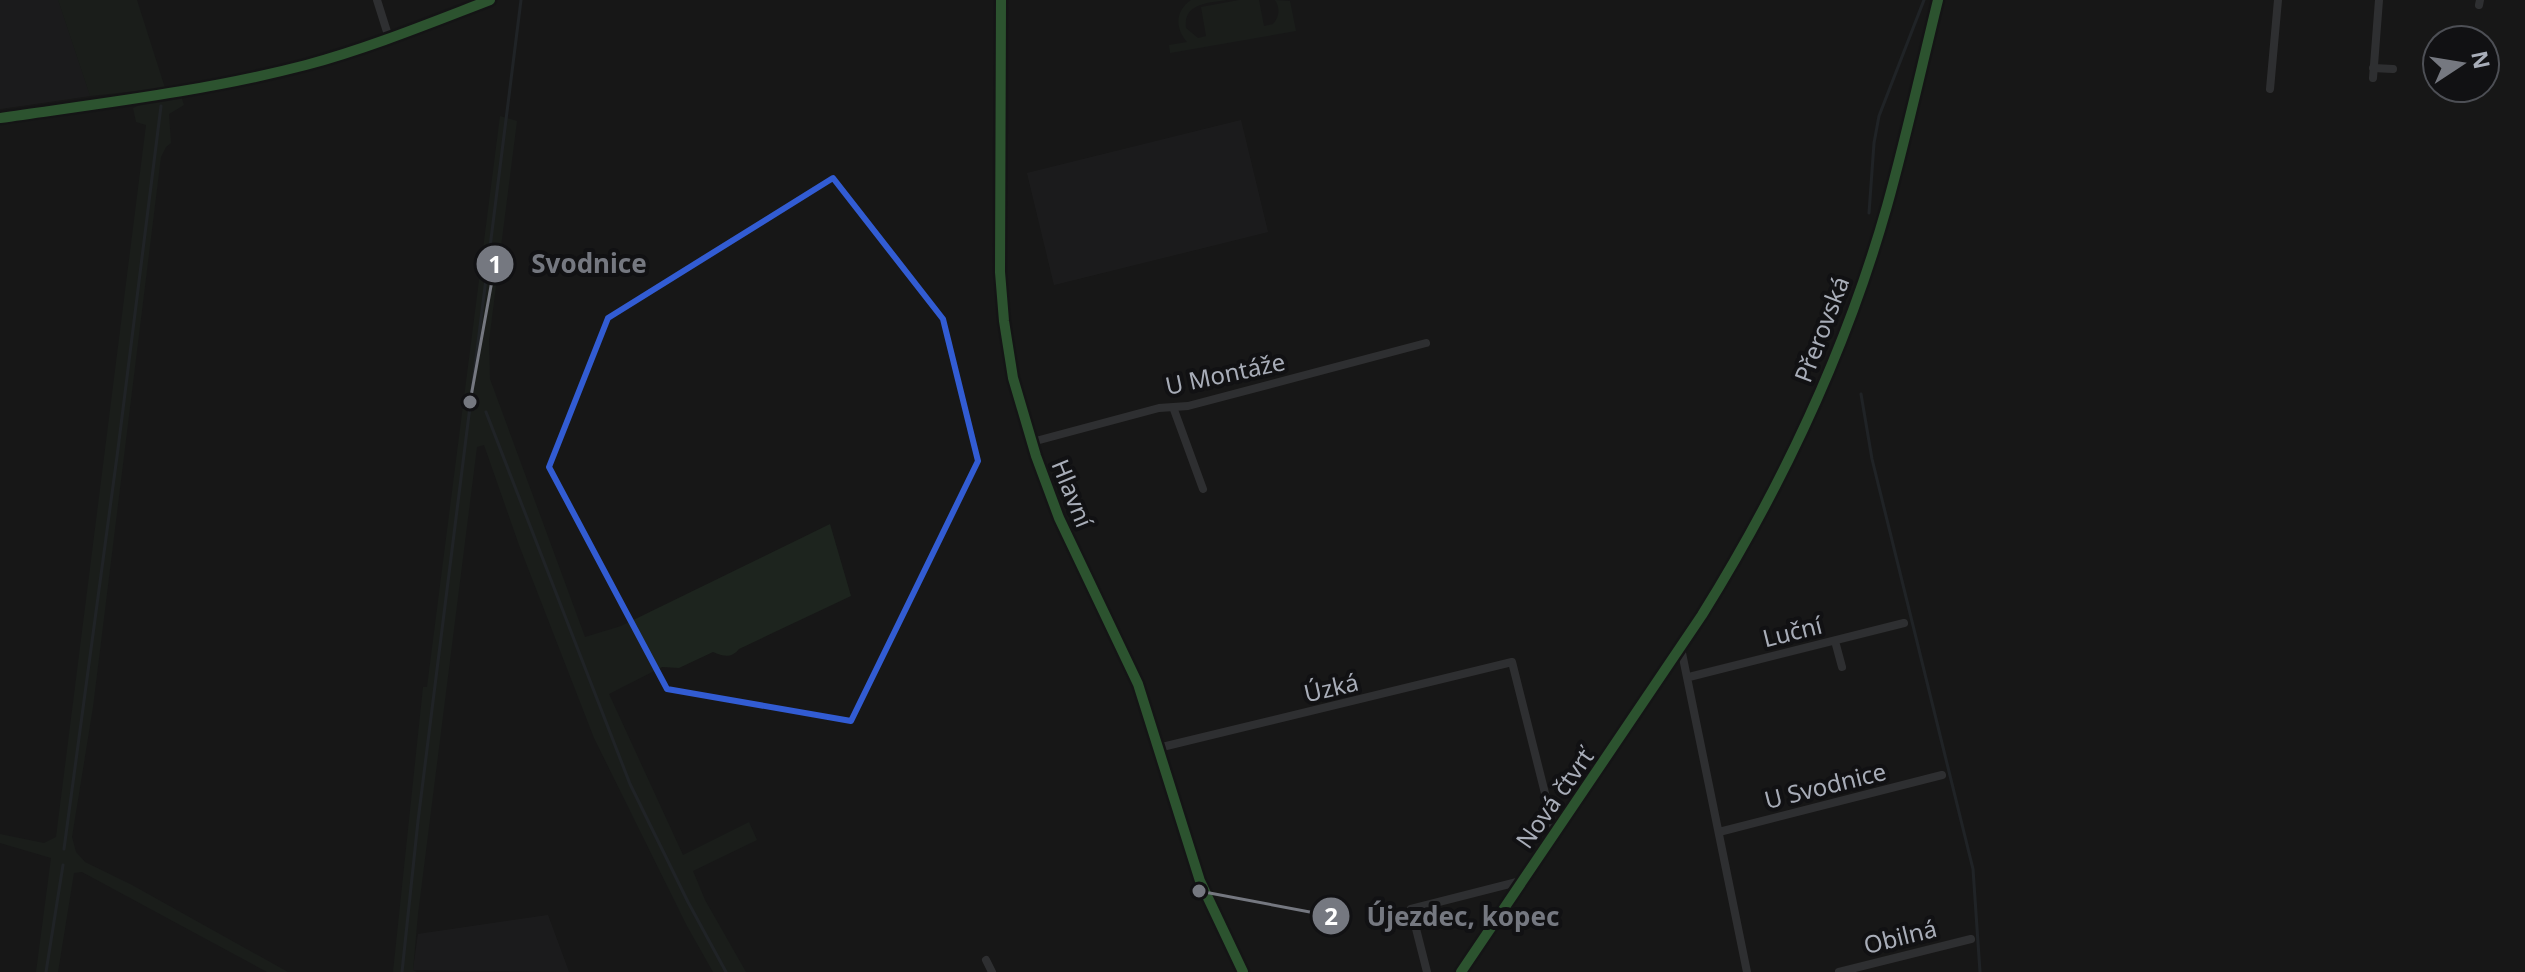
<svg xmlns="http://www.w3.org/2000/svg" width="2525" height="972" font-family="'Noto Sans',sans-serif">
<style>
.built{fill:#212123}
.green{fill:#1d241e}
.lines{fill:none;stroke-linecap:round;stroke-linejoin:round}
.stream{stroke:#2a3239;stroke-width:3}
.street{stroke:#4b4c50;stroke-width:8}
.secondary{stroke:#4a4a4e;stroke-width:11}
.cycleway-casing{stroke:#111113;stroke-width:15}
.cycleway{stroke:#469c4c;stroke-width:10}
.marked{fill:none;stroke:#325cd3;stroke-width:6;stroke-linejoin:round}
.labels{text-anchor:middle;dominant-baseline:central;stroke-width:8;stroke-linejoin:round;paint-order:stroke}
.street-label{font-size:24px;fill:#a8adb8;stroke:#111113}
.leader{fill:none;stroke:#757880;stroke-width:3}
.callout-dot{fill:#757880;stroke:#111113;stroke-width:3}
.mark-label{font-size:24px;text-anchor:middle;font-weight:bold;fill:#fff}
.callout-label{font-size:26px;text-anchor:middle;font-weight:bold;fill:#757880;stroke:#111113;stroke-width:8;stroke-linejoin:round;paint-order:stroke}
</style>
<rect width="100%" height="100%" fill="#171717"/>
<path class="built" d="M0,0H58L90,96L0,109Z
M1241,120L1268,232L1054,285L1027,173Z
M548,915L569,972L413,970L418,934Z"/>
<path class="green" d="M58,0H137L165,88L90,96Z
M1191,0H1227C1208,3 1183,3 1186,28L1198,38L1206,36L1201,7L1239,0H1259L1264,26L1273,24C1280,16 1280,8 1275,0L1290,1L1296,31L1170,53L1169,45L1187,42C1175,28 1175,11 1191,0Z
M181,96L184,105L169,114L171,143L166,147L161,157L93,707L72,837L76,852L85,862L132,885L288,972H267L82,872L74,873L58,972H36L51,858L0,843V834L44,843L56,837L146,125L136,122L133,108L145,103Z
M500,116L517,121L489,341L490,379L585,637L621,626L830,524L851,596L739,649C731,659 723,656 713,652L679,668L662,667L609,694L683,855L749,822L757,840L693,871L705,900L746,972H713L687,926L594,738L519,545L484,445L477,447L418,914L413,970L417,972H393L423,687H427Z"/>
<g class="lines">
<path class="stream" d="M1869,213L1874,143L1879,116L1924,0
M1861,394L1872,459L1973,869L1980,972
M486,412L630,784L688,902L726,972
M64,849L118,449L161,106
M46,972L63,865
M402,972L418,821L521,0"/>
<path class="street" d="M377,0L389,38
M1001,0L1000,272L1004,321L1013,378L1036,456L1059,518L1138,684L1200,881L1243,972
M2479,5L2480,0
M2373,68L2393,69
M2373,78L2379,0
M2270,89L2278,0
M1173,407L1203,489
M1032,442L1159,408L1188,406L1426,343
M1835,641L1842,667
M1681,648L1747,972
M1689,677L1904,623
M1158,748L1512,662L1555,833
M1719,832L1942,775
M986,960L992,972
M1427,972L1411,909L1521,881
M1461,972L1702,615C1781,488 1846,351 1887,206C1906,138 1921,69 1938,0
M1839,972L1971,939"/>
<path class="secondary" d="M0,118C103,103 206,91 306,65C369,48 430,23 490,0"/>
<g class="cycleway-casing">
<path id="cycleway" d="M1001,0L1000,272L1004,321L1013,378L1036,456L1059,518L1138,684L1200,881L1243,972
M0,118C103,103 206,91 306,65C369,48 430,23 490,0
M1461,972L1702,615C1781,488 1846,351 1887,206C1906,138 1921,69 1938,0"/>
</g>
<use href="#cycleway" class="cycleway"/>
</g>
<path d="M0 0H2525V972H0ZM833,178L943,319L978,461L851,721L667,689L549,467L608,318Z" fill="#171717" fill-opacity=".55" fill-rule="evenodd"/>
<path class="marked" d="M833,178L943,319L978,461L851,721L667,689L549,467L608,318Z"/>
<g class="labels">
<g class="street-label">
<text transform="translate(1821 329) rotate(-69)">Přerovská</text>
<text transform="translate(1225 373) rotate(-12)">U Montáže</text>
<text transform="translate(1073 493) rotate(68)">Hlavní</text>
<text transform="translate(1792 631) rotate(-14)">Luční</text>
<text transform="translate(1331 687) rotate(-13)">Úzká</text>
<text transform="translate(1825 785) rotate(-14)">U Svodnice</text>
<text transform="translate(1554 798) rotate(-55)">Nová čtvrť</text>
<text transform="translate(1900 936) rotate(-14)">Obilná</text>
</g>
</g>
<path class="leader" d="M470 402L495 264M1199 891L1331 916"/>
<g class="callout-dot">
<circle cx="470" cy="402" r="8"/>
<circle cx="1199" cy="891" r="8"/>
<circle cx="495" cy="264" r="20"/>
<circle cx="1331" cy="916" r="20"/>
</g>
<g class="mark-label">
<text x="495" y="273">1</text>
<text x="1331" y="925">2</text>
</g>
<g class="callout-label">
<text x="589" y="273">Svodnice</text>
<text x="1463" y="926">Újezdec, kopec</text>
</g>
<g transform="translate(2461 64) rotate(78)"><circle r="38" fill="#111113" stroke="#4d4f55" stroke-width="2"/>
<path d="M0-6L14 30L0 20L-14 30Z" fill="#757880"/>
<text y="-12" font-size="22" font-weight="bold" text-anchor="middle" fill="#a8adb8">N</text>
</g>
</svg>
